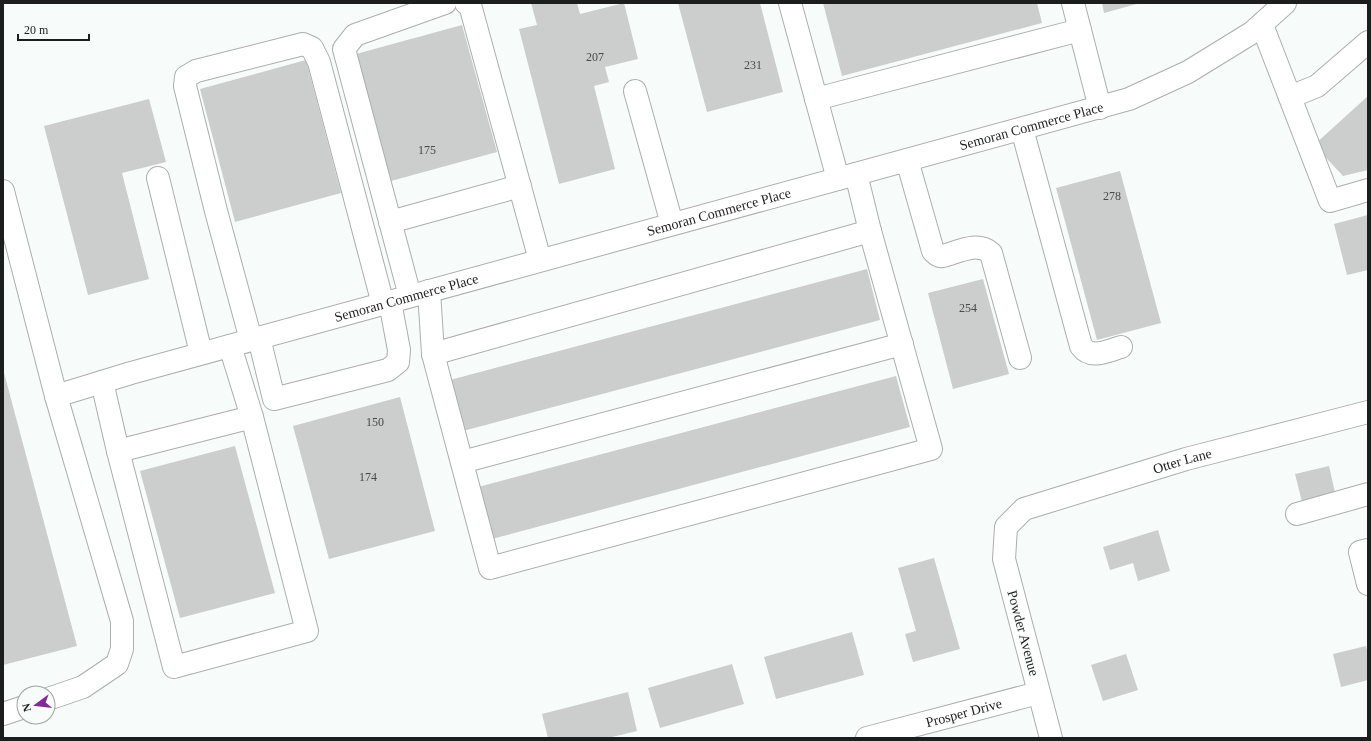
<svg xmlns="http://www.w3.org/2000/svg" width="1371" height="741" font-family="'Times New Roman',serif">
<style>
.building{fill:#cbcecd}
.lines{fill:none;stroke-linecap:round;stroke-linejoin:round}
.minor-casing{stroke:#abaead;stroke-width:24}
.minor{stroke:#fff;stroke-width:22}
.labels{text-anchor:middle;dominant-baseline:central;stroke-width:3;stroke-linejoin:round;paint-order:stroke}
.number-label{font-size:12px;fill:#484a49}
.street-label{font-size:14px;fill:#1c1e1d;stroke:#f7fbf9}
</style>
<rect width="100%" height="100%" fill="#f7fbf9"/>
<path class="building" d="M531,3H577L580,14L624,3L638,59L605,67L609,82L594,86L615,169L559,184L519,29L537,25Z
M678,3H760L783,92L707,112Z
M823,3H1037L1042,23L842,76Z
M1102,3H1140L1104,13Z
M462,25L497,152L391,181L356,54Z
M306,60L341,193L235,222L200,89Z
M1368,96V170L1343,176L1314,145Z
M149,99L166,162L122,173L149,279L88,295L44,126Z
M1120,171L1161,323L1097,340L1056,188Z
M1368,215V270L1347,275L1334,224Z
M867,269L880,320L463,431L450,380Z
M983,279L1009,374L953,389L928,293Z
M3,369L77,646L3,665Z
M896,376L910,427L492,539L478,487Z
M400,397L435,531L329,559L293,426Z
M235,446L275,593L180,618L140,471Z
M1329,466L1336,497L1303,506L1295,474Z
M1158,530L1170,571L1138,581L1133,563L1110,570L1103,547Z
M934,558L960,649L913,662L905,634L916,631L898,568Z
M852,632L864,675L776,699L764,657Z
M1366,646L1368,654V680L1341,687L1333,654Z
M1126,654L1138,690L1103,701L1091,665Z
M732,664L744,704L660,728L648,688Z
M628,692L637,731L608,738H548L542,714Z"/>
<g class="lines">
<g class="minor-casing">
<g id="minor">
<path d="M466,3L470,5L540,260"/>
<path d="M790,3L838,179"/>
<path d="M1073,3L1100,108"/>
<path d="M1262,25L1330,201L1368,190"/>
<path d="M635,91L672,224"/>
<path d="M1290,97L1317,86L1368,42"/>
<path d="M816,99L1080,30"/>
<path d="M1022,129L1081,346C1091,360 1107,351 1121,347"/>
<path d="M907,160L933,251C936,254 938,257 943,256C958,252 977,241 991,253L1020,358"/>
<path d="M158,178L201,353"/>
<path d="M3,191L56,396L122,621V649L117,664L83,687L48,699"/>
<path d="M390,222L520,186"/>
<path d="M429,291L433,354L490,568L931,449L870,231L856,174"/>
<path d="M410,296L344,49L355,35L445,3"/>
<path d="M259,338L274,399L388,370L398,362L399,350L390,302"/>
<path d="M251,340L216,211L185,86L186,77L196,71L303,44L312,48L319,62L383,304"/>
<path d="M433,354L870,231"/>
<path d="M102,382L118,451L252,417L230,346"/>
<path id="s1" d="M56,396L131,373L1129,99L1188,72L1253,32L1285,3"/>
<path d="M118,451L174,667L307,631L252,417"/>
<path d="M462,462L902,344"/>
<path d="M1297,514L1368,494"/>
<path d="M1368,550L1360,552L1368,584"/>
<path d="M3,714L24,707"/>
<path id="s2" d="M867,738L1038,693"/>
<path id="s3" d="M1051,738L1004,559L1006,527L1024,509L1186,459L1368,412"/>
</g>
</g>
<use href="#minor" class="minor"/>
</g>
<g class="labels">
<g class="number-label">
<text x="595" y="57">207</text>
<text x="753" y="65">231</text>
<text x="427" y="150">175</text>
<text x="1112" y="196">278</text>
<text x="968" y="308">254</text>
<text x="375" y="422">150</text>
<text x="368" y="477">174</text>
</g>
<g class="street-label">
<text stroke="none"><textPath href="#s1" startOffset="1012">Semoran Commerce Place</textPath></text>
<text stroke="none"><textPath href="#s1" startOffset="688">Semoran Commerce Place</textPath></text>
<text stroke="none"><textPath href="#s1" startOffset="364">Semoran Commerce Place</textPath></text>
<text stroke="none"><textPath href="#s3" startOffset="408">Otter Lane</textPath></text>
<text transform="translate(1023 633) rotate(75)">Powder Avenue</text>
<text stroke="none"><textPath href="#s2" startOffset="100">Prosper Drive</textPath></text>
</g>
</g>
<rect width="1371" height="741" fill="none" stroke="#1c1e1d" stroke-width="8"/>
<g transform="translate(36 705) rotate(255)"><circle r="19" fill="#f7fbf9" stroke="#9fa3a1"/>
<path d="M0-3L7 15L0 10L-7 15Z" fill="#822b98"/>
<text y="-6" font-size="11" font-weight="bold" text-anchor="middle" fill="#1c1e1d">N</text>
</g>
<path d="M18 34v6h71v-6" fill="none" stroke="#1c1e1d" stroke-width="2"/>
<text x="24" y="34" font-size="12" fill="#1c1e1d" stroke="#f7fbf9" stroke-width="3" paint-order="stroke">20 m</text>
</svg>
